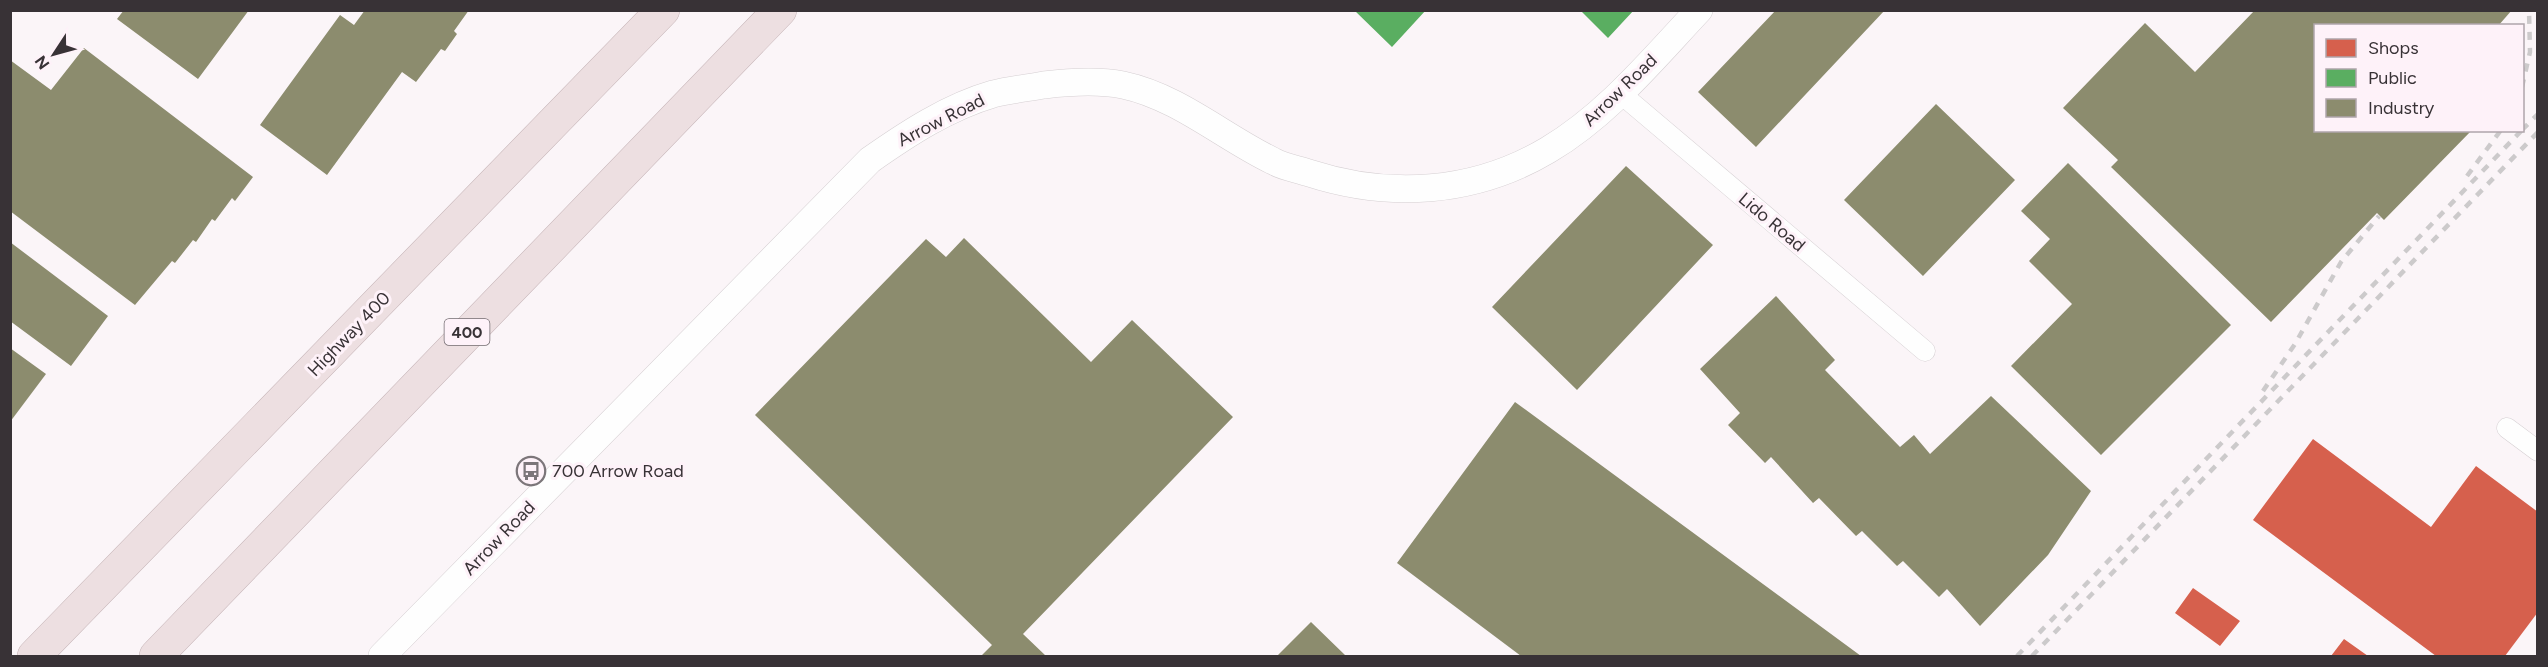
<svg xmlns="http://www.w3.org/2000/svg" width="2548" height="667" font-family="Figtree,sans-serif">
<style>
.shops{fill:#d6604d}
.public{fill:#5aae61}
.industry{fill:#8c8c6e}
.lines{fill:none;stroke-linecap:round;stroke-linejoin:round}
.street-casing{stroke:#d5cfd2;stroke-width:21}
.secondary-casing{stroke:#d5cfd2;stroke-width:28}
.highway-casing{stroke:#c5b4b7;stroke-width:34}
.street{stroke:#fefefe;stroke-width:20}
.secondary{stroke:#fefefe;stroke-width:27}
.highway{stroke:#eddfe1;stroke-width:33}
.rail{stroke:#cccacb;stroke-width:4.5;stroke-dasharray:8 8;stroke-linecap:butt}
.labels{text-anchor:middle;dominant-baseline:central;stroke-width:6;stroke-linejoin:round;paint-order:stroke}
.shield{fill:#fef2f9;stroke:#736c70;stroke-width:1.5}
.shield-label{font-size:16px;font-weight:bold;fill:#383236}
.street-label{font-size:18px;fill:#383236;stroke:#fef2f9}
.poi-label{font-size:18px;fill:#383236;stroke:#fef2f9;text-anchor:start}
</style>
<rect width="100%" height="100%" fill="#fbf5f8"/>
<path class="shops" d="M2313,439L2431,527L2476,466L2538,512V612L2505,656H2436L2253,520Z
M2193,588L2240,621L2220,646L2175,613Z
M2344,639L2368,656H2331Z"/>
<path class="public" d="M1354,10H1426L1392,47Z
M1580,10H1634L1608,38Z"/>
<path class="industry" d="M124,10H249L198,79L117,19Z
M365,10H469L454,31L457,34L445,51L441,49L416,82L402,72L327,175L260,125L340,15L354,25Z
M1776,10H1885L1756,147L1698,92Z
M2255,10H2512L2498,26H2316V130H2472L2384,220L2377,213L2271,322L2111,167L2118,160L2063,108L2145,23L2195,72Z
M84,48L253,177L235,201L232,198L215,221L212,219L196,242L193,240L175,263L172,261L135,305L10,211V60L51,90Z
M1936,104L2015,180L1923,276L1844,200Z
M2068,163L2231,325L2101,455L2011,366L2072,304L2029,261L2050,239L2021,211Z
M1626,166L1713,245L1577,390L1492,307Z
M964,238L1091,362L1132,320L1233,417L1023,634L1046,656H981L992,645L755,415L926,239L946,257Z
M10,242L108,316L71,366L10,321Z
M1776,296L1835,360L1825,370L1900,447L1914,435L1930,454L1991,396L2091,491L2048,555L1980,626L1947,589L1939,597L1903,561L1897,566L1862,531L1856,536L1819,498L1813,503L1771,457L1765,463L1728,425L1740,413L1700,369Z
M10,348L46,374L10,422Z
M1515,402L1861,656H1521L1397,563Z
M1311,622L1346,656H1277Z"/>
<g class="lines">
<g class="street-casing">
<path id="street" d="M1620,93L1925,351
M2507,428L2538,451"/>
</g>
<g class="secondary-casing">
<path id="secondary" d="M382,656L870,160C907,134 948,107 993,94C1009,90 1027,88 1044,85C1069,82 1098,80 1123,85C1179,97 1223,137 1273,161C1284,167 1297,169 1309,173C1389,199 1474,194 1548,150C1607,115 1652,60 1699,10"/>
</g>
<g class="highway-casing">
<path id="highway" d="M34,656L663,10
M156,656L780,10"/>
</g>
<use href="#street" class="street"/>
<use href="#secondary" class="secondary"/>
<use href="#highway" class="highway"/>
<path class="rail" d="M2522,87L2530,52L2529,10
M2522,130L2538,114
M2467,176L2501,130
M2263,391L2295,344L2341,262L2379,216
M2017,656L2522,130
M2032,656L2538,132"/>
</g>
<defs>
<g id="bus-ring" transform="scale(1.5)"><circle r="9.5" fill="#fef2f9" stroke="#7c767a" stroke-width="1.5"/><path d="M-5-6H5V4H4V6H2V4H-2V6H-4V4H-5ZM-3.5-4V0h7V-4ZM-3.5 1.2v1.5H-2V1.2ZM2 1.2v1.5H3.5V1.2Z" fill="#7c767a"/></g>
</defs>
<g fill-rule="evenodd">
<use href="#bus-ring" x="531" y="471"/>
</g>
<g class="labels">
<rect class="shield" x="444.5" y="319" width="45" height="26" rx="4.5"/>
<g class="shield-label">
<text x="467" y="332">400</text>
</g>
<g class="street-label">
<text transform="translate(1620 90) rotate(-44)">Arrow Road</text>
<text transform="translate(941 120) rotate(-27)">Arrow Road</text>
<text transform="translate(1772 222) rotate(40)">Lido Road</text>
<text transform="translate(349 334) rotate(-46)">Highway 400</text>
<text transform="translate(499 538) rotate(-46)">Arrow Road</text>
</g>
<g class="poi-label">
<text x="552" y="471">700 Arrow Road</text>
</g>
</g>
<rect width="2548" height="667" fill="none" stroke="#383236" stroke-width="24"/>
<rect x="2314" y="24" width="210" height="108" fill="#fef2f9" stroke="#afa5ab" stroke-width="1.5"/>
<rect x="2326" y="39" width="30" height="18" fill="#d6604d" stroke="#afa5ab" stroke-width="1.5"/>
<text x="2368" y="54" font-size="18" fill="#383236">Shops</text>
<rect x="2326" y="69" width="30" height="18" fill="#5aae61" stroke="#afa5ab" stroke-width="1.5"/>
<text x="2368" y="84" font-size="18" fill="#383236">Public</text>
<rect x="2326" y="99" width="30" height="18" fill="#8c8c6e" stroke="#afa5ab" stroke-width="1.5"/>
<text x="2368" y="114" font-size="18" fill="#383236">Industry</text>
<g transform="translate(54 54) rotate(234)" stroke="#fef2f9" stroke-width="4.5" paint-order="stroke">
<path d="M0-4.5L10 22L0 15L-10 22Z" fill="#383236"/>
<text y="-9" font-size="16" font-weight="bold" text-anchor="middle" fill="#383236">N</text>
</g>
</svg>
